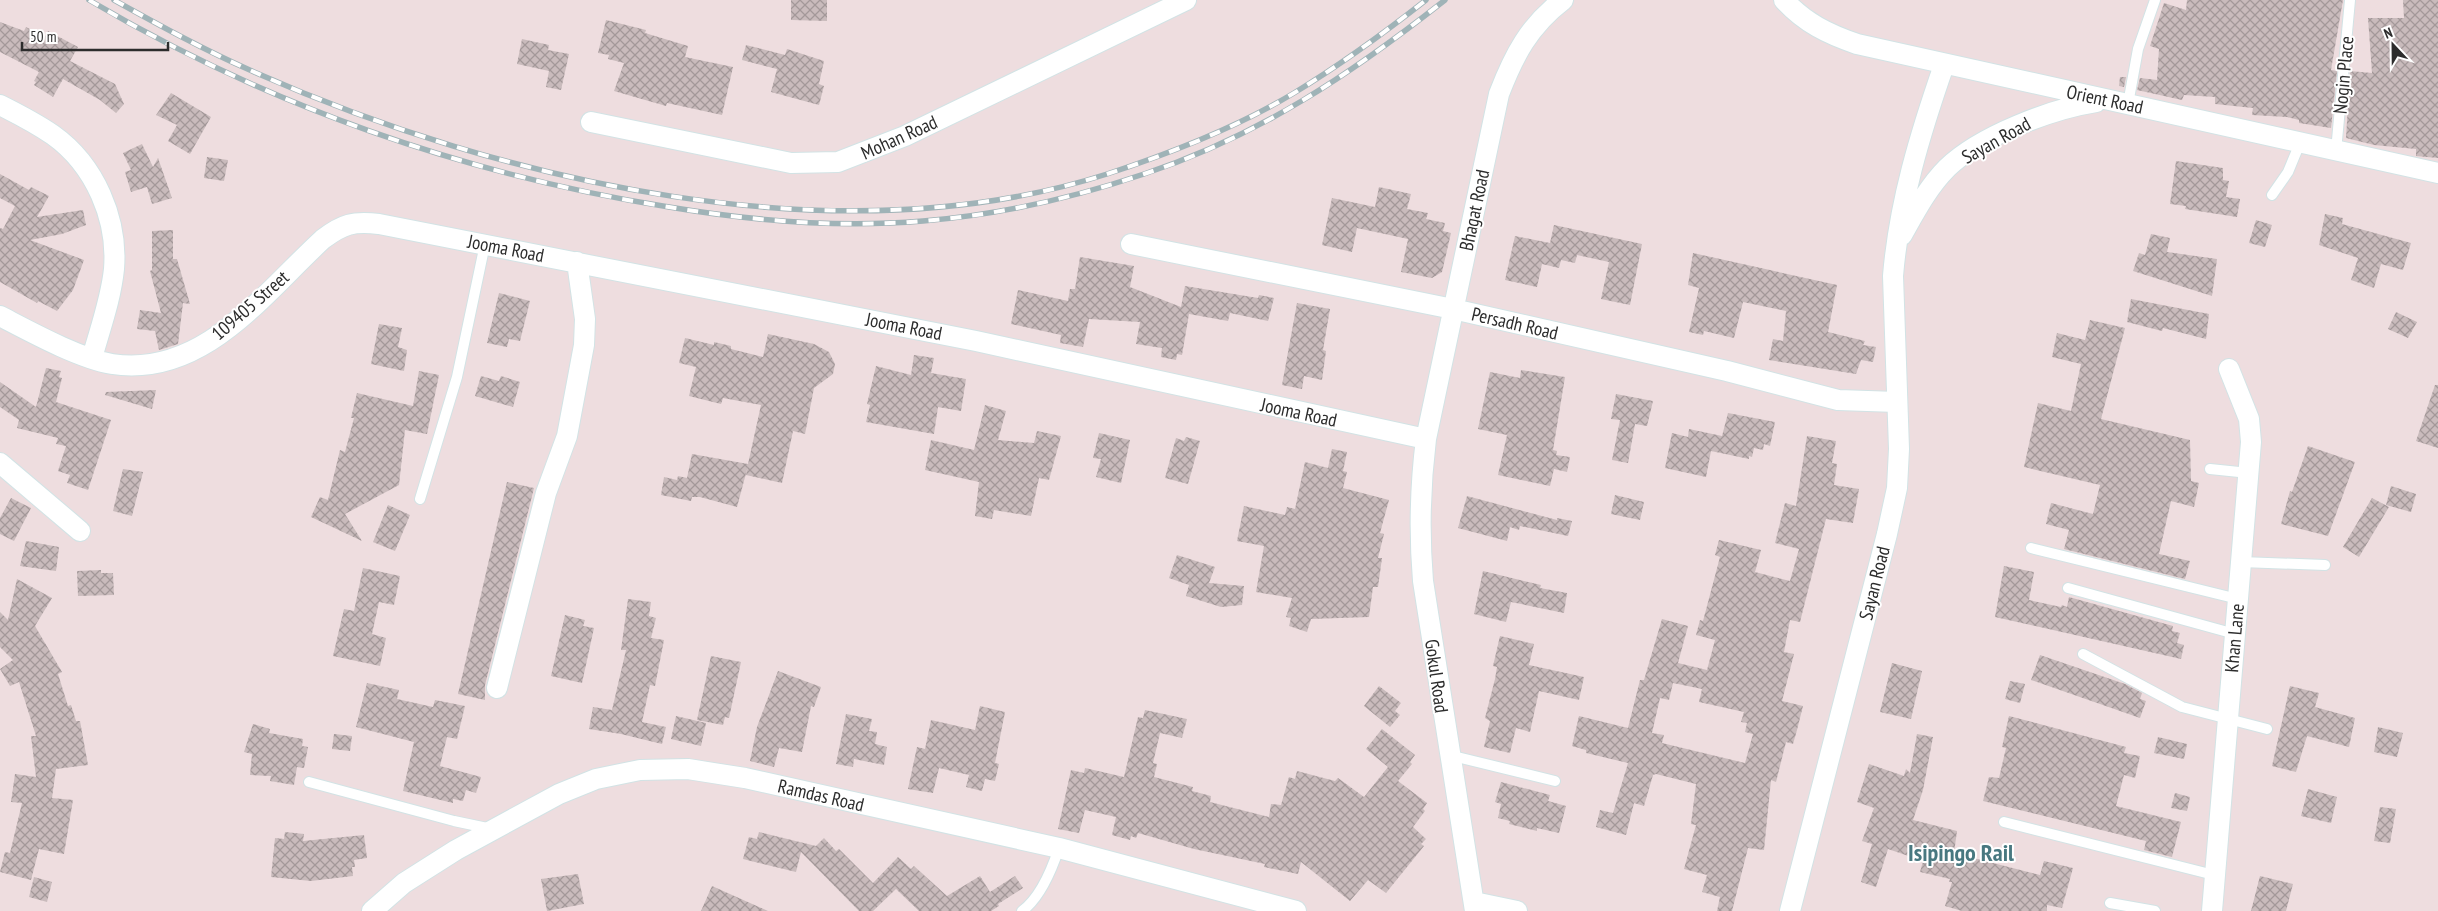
<svg xmlns="http://www.w3.org/2000/svg" width="2438" height="911" font-family="'PT Sans Narrow',sans-serif">
<style>
.building{fill:url(#building-cross-hatch);fill-rule:evenodd}
.lines{fill:none;stroke-linecap:round;stroke-linejoin:round}
.service-casing{stroke:#d2e3e5;stroke-width:12}
.minor-casing{stroke:#d2e3e5;stroke-width:22}
.service{stroke:#fff;stroke-width:10}
.minor{stroke:#fff;stroke-width:20}
.rail-casing{stroke:#9fb3b7;stroke-width:5.5}
.rail{stroke:#fff;stroke-width:4;stroke-dasharray:11;stroke-linecap:butt}
.labels{text-anchor:middle;dominant-baseline:central;stroke-width:4;stroke-linejoin:round;paint-order:stroke}
.street-label{font-size:19px;fill:#2c2c2c;stroke:#fff}
.district-label{font-size:24px;font-weight:bold;fill:#487880;stroke:#fff}
</style>
<defs>
<pattern id="building-cross-hatch" width="8" height="8" patternUnits="userSpaceOnUse" patternTransform="scale(1.25)"><rect width="8" height="8" fill="#c9bbbc"/><path d="M0 0l8 8M0 8l8-8" fill="none" stroke="#a39899"/></pattern>
</defs>
<rect width="100%" height="100%" fill="#eedddf"/>
<path class="building" d="M791,0H827V21L791,20Z
M2187,0H2343L2331,70L2337,71L2331,128L2299,123V120L2287,117L2252,115L2253,108L2215,104V97L2184,95L2182,100L2137,90L2140,78L2157,80L2159,49L2150,46L2164,3L2186,10Z
M2403,0H2438V158L2416,156V149L2374,145L2346,138L2350,71L2372,73L2368,18H2404Z
M606,20L646,30L645,33L688,46L685,57L733,67L722,115L667,103L666,106L614,91L624,63L608,59L609,55L598,53Z
M0,22L24,31L26,27L45,37L48,31L78,47L70,61L115,84L124,104L116,113L100,100L63,79L53,97L34,85L36,82L34,81L39,72L0,52Z
M522,39L549,45L548,50L569,54L561,90L546,87L549,71L517,64Z
M746,45L785,55L787,49L824,61L819,84L824,86L819,105L771,92L777,69L742,60Z
M2120,77H2126L2124,87L2119,86Z
M171,93L211,117L190,154L168,141L177,125L156,115Z
M142,144L153,167L158,158L172,198L152,204L147,187L131,192L125,172L131,170L123,153Z
M207,157L228,160L224,181L204,178Z
M2176,161L2223,168V180L2229,181L2226,197L2240,199L2237,217L2185,209L2186,206L2170,204Z
M0,174L29,190L31,187L49,196L37,217L83,210L86,225L62,234L30,240L84,260L73,290L57,311L38,301L37,303L0,282V228L3,229L15,206L0,198Z
M1379,187L1411,194L1407,209L1428,213L1426,219L1445,223L1443,231L1451,233L1442,272L1432,278L1401,272L1408,239L1357,228L1352,252L1322,245L1332,198L1375,207Z
M2325,214L2343,218L2342,224L2411,243L2403,270L2381,264L2374,288L2351,280L2358,258L2319,245Z
M2256,220L2272,225L2265,247L2249,243Z
M1554,225L1642,244L1630,305L1601,299L1609,262L1577,255L1575,263L1561,260L1559,268L1542,264L1537,287L1505,280L1515,236L1550,243Z
M173,230V259H177L190,304L183,303L178,344L159,350L155,331L137,329L140,310L161,313L150,271L152,270V231Z
M2151,234L2170,238L2167,252L2217,259L2212,296L2133,271L2139,253L2145,255Z
M1693,253L1837,285L1828,332L1865,341L1863,345L1876,347L1873,362L1861,360L1856,374L1769,360L1773,339L1783,341L1786,311L1743,302L1734,338L1704,331L1703,335L1689,332L1699,288L1688,285Z
M1080,257L1134,266L1130,287L1181,307L1185,286L1258,298L1259,295L1274,298L1268,321L1230,313L1228,321L1189,314L1182,355L1177,354L1176,360L1161,357L1162,348L1136,344L1140,322L1089,319L1083,347L1060,343L1061,335L1011,324L1018,290L1068,301L1070,289H1075Z
M499,293L530,301L520,341L509,339L507,347L487,343Z
M2131,299L2209,314L2206,339L2163,328L2162,331L2127,322Z
M1297,303L1330,309L1323,350L1326,351L1322,380L1304,376L1302,389L1282,385Z
M2396,312L2417,322L2408,338L2388,329Z
M2090,320L2125,328L2101,419L2190,440L2191,481L2199,483L2194,507L2171,501L2159,554L2190,561L2185,579L2064,549L2069,530L2046,524L2051,503L2093,514L2100,485L2024,467L2038,403L2071,411L2081,364L2052,357L2057,333L2085,340Z
M379,324L402,328L398,347L407,350L404,371L371,364Z
M768,334L814,344L829,352L835,364L833,374L814,388L805,434L793,431L782,483L746,475L748,466L737,507L700,497H692L691,501L661,495L664,477L677,480L678,476L687,478L692,454L748,464L761,405L723,398L721,404L689,396L696,367L679,363L685,338L714,345V342L731,346V349L763,357Z
M914,355L934,358L931,373L966,379L961,411L938,407L934,434L866,422L870,405L867,404L876,366L911,375Z
M46,368L61,371L59,377L62,378L56,402L111,420L88,490L67,483L70,475L58,471L66,446L56,444L58,438L17,428L19,420L0,407V382L36,407Z
M1521,370L1565,377L1553,450L1557,451L1556,455L1570,457L1567,472L1554,469L1550,486L1498,475L1507,435L1478,429L1490,372L1520,378Z
M419,371L439,375L427,434L405,430L399,485L345,514L362,541L311,517L320,497L328,500L340,450L345,452L354,418H351L357,393L413,406Z
M481,376L499,381L501,376L520,382L513,407L475,396Z
M2435,385H2438V448L2416,441Z
M156,390L152,409L105,395L106,392Z
M1616,394L1653,401L1647,426L1635,424L1628,463L1612,460L1620,420L1611,419Z
M985,405L1006,411L998,440L1034,443L1037,431L1061,436L1049,480L1039,478L1031,516L994,510L992,519L975,516L979,482L925,470L931,440L974,450Z
M1728,413L1775,422L1770,446L1764,444L1763,450L1754,448L1752,457L1749,456V459L1711,451L1706,477L1665,468L1672,433L1688,437L1689,429L1722,436Z
M1099,433L1130,440L1121,483L1096,477L1101,459L1093,458Z
M1807,436L1836,441L1832,463L1837,464L1834,485L1859,489L1853,523L1826,519L1800,622L1790,620L1784,652L1794,654L1782,701L1803,706L1797,730L1793,744L1786,742L1776,782L1771,780L1764,850L1748,848L1732,911H1717L1720,897L1702,892L1707,875L1684,869L1696,825L1691,824L1696,784L1656,774L1653,775L1644,806L1634,803L1626,835L1596,827L1600,810L1613,813L1628,763L1586,753V750L1572,746L1579,716L1628,728L1640,680H1644L1662,619L1688,626L1678,663L1707,670L1715,640L1696,635L1700,620L1703,621L1720,557L1715,555L1719,540L1761,550L1755,572L1790,581L1799,549L1775,543L1785,503L1796,506ZM1673,683L1702,689L1699,702L1744,712L1741,722L1747,723L1745,732L1753,734L1745,763L1662,743L1664,735L1652,733L1660,698L1669,700Z
M1186,437L1200,441L1188,484L1165,478L1176,438L1184,441Z
M2308,446L2355,462L2328,536L2281,524L2290,491L2292,492Z
M1332,449L1347,452L1343,471L1347,472L1343,488L1389,500L1380,533L1384,534L1378,558H1382L1378,587H1373L1369,617L1311,619L1307,632L1289,626L1291,618L1286,617L1292,598L1256,592L1264,546L1237,541L1244,506L1285,515L1287,507L1295,509L1305,462L1328,468Z
M123,469L143,472L132,516L113,511Z
M507,482L534,488L485,685V700L458,694Z
M2391,486L2416,494L2411,512L2386,505Z
M1615,495L1644,502L1640,520L1611,514Z
M1467,496L1557,520V518L1572,521L1568,536L1520,526L1519,530L1510,527L1507,541L1458,528Z
M11,498L31,508L14,541L0,534V518Z
M2372,498L2389,507L2359,557L2343,547Z
M388,505L410,515L395,551L373,542Z
M26,541L59,547L56,571L20,566Z
M1177,555L1215,567L1209,583L1244,586L1242,605L1221,607L1186,596L1189,585L1169,578Z
M2004,566L2034,572L2029,600L2061,607L2062,605L2067,607L2069,597L2173,626L2172,631L2180,633L2177,643L2184,645L2181,659L1995,617Z
M363,568L400,576L394,605L379,602L372,634L386,638L380,666L333,656L344,609L354,611Z
M101,570V573H113L114,595L78,596L77,571Z
M1483,571L1541,585L1540,588L1567,593L1564,613L1511,602L1506,622L1474,614Z
M17,579L52,598L35,626L62,672L58,674L68,706L71,705L76,721H80L88,765L56,769L52,798L73,800L64,854L39,849L31,880L0,872L5,852L10,853L22,803L11,802L15,774L36,777L31,736H36L19,682L10,686L0,669L13,660L0,647V612L8,620Z
M628,599L651,602L649,616L656,618L651,638L664,640L655,686L650,685L642,722L666,727L662,744L621,734L589,729L593,707L612,710L626,650H621Z
M565,615L585,620L583,626L594,628L582,683L551,676Z
M1500,636L1534,644L1529,665L1584,677L1579,700L1539,691L1530,732L1516,728L1510,753L1484,747L1490,721L1485,718L1495,679L1497,667L1493,666Z
M2040,655L2125,684L2142,693L2140,699L2146,701L2140,718L2031,680Z
M711,656L741,662L729,718L725,717L723,725L697,720Z
M1892,663L1922,671L1911,719L1880,712Z
M778,671L821,687L814,707L811,706L802,752L779,748L774,767L750,761L757,727Z
M2010,681L2025,684L2020,703L2005,699Z
M367,683L399,690L397,699L433,707L435,700L465,706L457,739L447,737L440,766L481,777L476,793L466,790L463,801L453,799V803L403,791L414,742L356,727Z
M1379,686L1401,703L1395,711L1400,715L1390,727L1364,706Z
M2290,686L2319,693L2315,707L2355,718L2349,747L2307,736L2296,772L2272,766Z
M980,706L1005,712L995,763L999,764L995,781L985,779L982,791L966,787L969,775L939,768L933,793L908,789L917,747L925,749L931,720L975,730Z
M1145,710L1187,719L1182,738L1160,733L1153,763L1157,764L1154,777L1193,787L1192,791L1211,796L1210,802L1269,817L1271,804L1281,805L1289,777L1295,779L1297,771L1335,781L1338,778L1364,797L1388,767L1366,749L1382,729L1415,755L1410,762L1412,764L1398,781L1427,803L1423,809L1425,811L1413,827L1426,839L1421,844L1424,846L1386,893L1368,880L1350,901L1301,862L1298,874L1264,867L1265,864L1194,849L1138,833L1136,838L1131,836L1130,840L1112,835L1116,817L1085,810L1079,833L1058,829L1071,770L1084,773L1085,768L1124,777L1138,717L1143,718Z
M846,714L872,719L869,731L877,732L875,744L887,747L884,765L854,759L853,767L836,764Z
M676,716L706,723L701,746L671,739Z
M2009,716L2126,747L2124,753L2140,756L2135,778L2124,775L2116,806L2181,822L2172,857L2144,850L2146,841L1983,801L1989,777L1999,778L2006,748L2002,747Z
M253,724L270,729L269,733L303,739L302,746L308,747L304,768L297,767L294,785L270,781L271,776L250,775L252,754L244,752Z
M2378,727L2403,733L2397,757L2374,752Z
M334,734L352,736L350,751L332,749Z
M1917,734L1933,737L1923,790L1913,820L1957,831L1954,853L2040,875L2044,861L2073,868L2062,908L2047,905V911H1962L1945,906L1952,882H1949L1950,879L1920,872L1923,861L1888,849L1876,887L1861,882L1872,844L1862,841L1874,808L1857,802L1869,764L1904,776L1906,769L1910,773Z
M2158,737L2187,744L2184,759L2154,753Z
M1501,782L1550,795L1548,801L1566,806L1559,833L1537,828V831L1509,824L1510,821L1498,818L1501,804L1495,802Z
M2308,789L2337,797L2331,823L2301,816Z
M2175,793L2190,797L2187,811L2171,808Z
M2380,807L2396,809L2390,843L2374,841Z
M285,832L304,834L303,841L364,835L367,858L354,860L355,867H352L353,876L311,881L271,877L275,838L284,839Z
M759,832L816,846L824,838L836,851L839,849L873,883L898,857L911,869L914,866L947,896L980,876L990,892L1015,876L1023,888L998,904L999,906L991,911H919L896,889L873,911H859L801,852L796,872L743,859L749,837L757,839Z
M578,874L584,904L547,911L541,879Z
M2260,876L2293,884L2286,911H2251Z
M34,877L52,882L47,902L29,897Z
M712,886L768,911H701Z"/>
<g class="lines">
<g class="service-casing">
<path id="service" d="M2128,104L2138,49L2155,0
M2336,151L2350,0
M2272,195L2288,172L2300,143
M2210,469L2249,473
M420,499L457,377L485,244
M2031,548L2238,599
M2241,562L2325,565
M2068,588L2235,634
M2083,654L2182,707L2267,729
M1449,755L1555,781
M309,782L454,821L492,829
M2004,822L2214,875
M2110,903L2155,911
M1022,911C1040,898 1052,869 1059,848"/>
</g>
<g class="minor-casing">
<path id="minor" d="M1784,0C1805,23 1828,34 1857,44L2438,173
M0,105C18,114 37,124 53,135C95,165 118,219 114,269C111,299 100,329 92,358
M591,122L791,163L838,162L905,136L1186,0
M1902,235C1915,212 1928,187 1947,168C1980,136 2051,109 2096,102
M1131,244L1453,309L1727,371L1838,400L1897,402
M0,316C31,332 78,358 112,364C203,378 263,294 323,239C343,224 353,221 379,224L976,341L1426,439
M0,463L80,531
M497,688L546,493L567,436L584,345L585,319L577,262
M1474,902L1517,911
M372,911L404,883L456,850L559,794L596,779L640,770L688,769L745,778L1059,848L1296,911
M1475,911L1423,581C1419,533 1420,487 1426,439L1499,94C1514,55 1529,26 1563,0
M1790,911L1887,534L1897,488L1899,449L1893,276C1899,203 1920,134 1944,65
M2212,911L2251,442L2249,419L2229,369"/>
</g>
<use href="#service" class="service"/>
<use href="#minor" class="minor"/>
<g class="rail-casing">
<path id="rail" d="M89,0C266,105 466,175 669,207C753,221 839,228 923,221C998,215 1073,198 1144,174C1259,136 1351,74 1445,0
M114,0C159,25 204,50 252,71C502,182 839,260 1107,174C1171,153 1236,128 1294,93C1340,65 1384,33 1426,0"/>
</g>
<use href="#rail" class="rail"/>
</g>
<g class="labels">
<g class="street-label">
<text transform="translate(2343 75) rotate(-85)">Nogin Place</text>
<text transform="translate(2105 99) rotate(12)">Orient Road</text>
<text transform="translate(899 137) rotate(-24)">Mohan Road</text>
<text transform="translate(1996 140) rotate(-29)">Sayan Road</text>
<text transform="translate(1474 210) rotate(-78)">Bhagat Road</text>
<text transform="translate(506 248) rotate(11)">Jooma Road</text>
<text transform="translate(250 305) rotate(-41)">109405 Street</text>
<text transform="translate(1515 323) rotate(13)">Persadh Road</text>
<text transform="translate(904 326) rotate(11)">Jooma Road</text>
<text transform="translate(1299 412) rotate(12)">Jooma Road</text>
<text transform="translate(1874 583) rotate(-76)">Sayan Road</text>
<text transform="translate(2234 638) rotate(-85)">Khan Lane</text>
<text transform="translate(1437 676) rotate(82)">Gokul Road</text>
<text transform="translate(821 795) rotate(13)">Ramdas Road</text>
</g>
<g class="district-label">
<text x="1961" y="852">Isipingo Rail</text>
</g>
</g>
<g transform="translate(2393 45) rotate(338)" stroke="#ffffff" stroke-width="4" paint-order="stroke">
<path d="M0-4L9 19L0 12L-9 19Z" fill="#2c2c2c"/>
<text y="-8" font-size="14" font-weight="bold" text-anchor="middle" fill="#2c2c2c">N</text>
</g>
<path d="M22 42v8h146v-8" fill="none" stroke="#2c2c2c" stroke-width="2.5"/>
<text x="30" y="42" font-size="15" fill="#2c2c2c" stroke="#ffffff" stroke-width="4" paint-order="stroke">50 m</text>
</svg>
